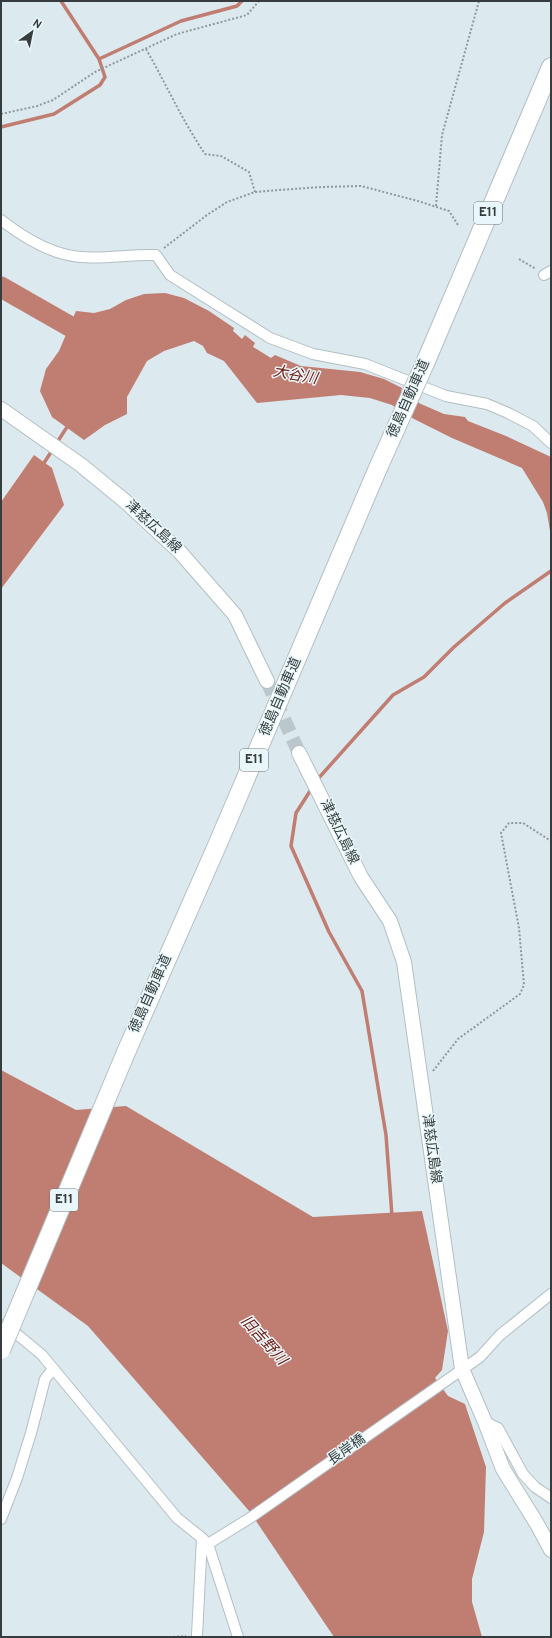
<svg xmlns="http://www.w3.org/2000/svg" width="552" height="1638" font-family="Overpass,'Noto Sans JP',sans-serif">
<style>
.water{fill:#c07d71}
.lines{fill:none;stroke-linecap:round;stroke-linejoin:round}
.stream{stroke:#c07d71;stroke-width:3.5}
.river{stroke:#c07d71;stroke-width:21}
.secondary-tunnel{stroke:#bbc7cb;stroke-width:14;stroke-dasharray:14 7;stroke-linecap:butt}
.minor-casing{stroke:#b2bfc3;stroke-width:12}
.secondary-casing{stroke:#b2bfc3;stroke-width:16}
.motorway-casing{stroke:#b2bfc3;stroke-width:20}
.path{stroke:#8f999c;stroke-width:2;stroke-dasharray:2 2;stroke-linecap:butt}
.minor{stroke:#fff;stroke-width:10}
.secondary{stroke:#fff;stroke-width:14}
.motorway{stroke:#fff;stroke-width:18}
.motorway-bridge-casing{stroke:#b2bfc3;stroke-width:20;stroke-linecap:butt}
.motorway-bridge{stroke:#fff;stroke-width:18}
.labels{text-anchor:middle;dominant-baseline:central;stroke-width:3;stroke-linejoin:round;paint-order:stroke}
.shield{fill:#e9f7fb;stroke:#6c7577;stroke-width:1}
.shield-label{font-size:13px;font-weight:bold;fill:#373d3e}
.street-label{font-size:14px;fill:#373d3e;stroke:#e9f7fb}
.water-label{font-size:15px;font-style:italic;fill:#722016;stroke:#e9f7fb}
</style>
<rect width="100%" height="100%" fill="#dce9ee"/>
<path class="water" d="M165,293L184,298L209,311L234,328L233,331L242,339L245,335L255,343L253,347L271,358L275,355L301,366L360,372L384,379L402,388L401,392L421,404L444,414L465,417L468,421L506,436L551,457V537L547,513L543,502L522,468L452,438L414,419L392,405L370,398L341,395L257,403L224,361L207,353L203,346L194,341L164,351L147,361L127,397V414L105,425L84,440L52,417L40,391L46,369L59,351L76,311L94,313L110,309L126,300L144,294Z
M34,455L52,468L64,505L1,589V502Z
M1,1070L76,1110L126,1106L313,1217L422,1211L448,1331L442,1370L435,1378L448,1396L465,1404L486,1467L484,1532L472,1579V1602L482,1637H334L250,1512L88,1326L1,1263Z"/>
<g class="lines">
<path class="stream" d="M99,59L181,21L237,6L242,1
M1,127L54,114L100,85L105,77L99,59L61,1
M56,444L69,424
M42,466L53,449
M316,781L393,695L424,677L454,647L505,603L551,571
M312,788L296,813L291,846L329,932L362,991L386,1135L392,1216"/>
<path class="river" d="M1,287L85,335L95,338"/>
<path class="secondary-tunnel" d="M267,681L299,753"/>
<g class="minor-casing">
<path id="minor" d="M1,220C24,238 51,255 81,257C106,259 131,254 156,255L170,275L270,338L313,354L365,364L446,396L487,404L508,413L533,426L551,443
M544,275L551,271
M1,1325L18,1335L42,1355L177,1518L202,1538L208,1544L250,1518L480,1357L500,1335L551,1294
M485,1422L498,1428L523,1474L535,1487L551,1498
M1,1519L17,1478L31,1433L45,1379L53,1369
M208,1544L238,1637
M197,1635L202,1538"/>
</g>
<g class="secondary-casing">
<path id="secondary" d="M1,409L81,465L126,502L179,551L235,615L267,681
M299,753L361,877L390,921L404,962L462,1369L485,1422L503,1469L537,1524L551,1550"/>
</g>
<g class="motorway-casing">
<path id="motorway" d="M426,361L551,67
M127,1050L219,841L378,468"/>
</g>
<path class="path" d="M146,49C166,84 182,120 205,154L221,156L249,172L255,192
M1,114L37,106L53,100L95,72L177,34L247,15L259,1
M436,206L442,135L479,1
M164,248L207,215L227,202L255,192L279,190L321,187L361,186L418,201L449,211L458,225
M519,259L536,269
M433,1071L458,1039L520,994L524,985L519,928L501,833L509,823H523L551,841
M173,1637L186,1636"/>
<use href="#minor" class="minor"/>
<use href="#secondary" class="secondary"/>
<use href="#motorway" class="motorway"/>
<g class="motorway-bridge-casing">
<path id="motorway-bridge" d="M378,468L426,361
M1,1350L127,1050"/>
</g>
<use href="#motorway-bridge" class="motorway-bridge"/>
</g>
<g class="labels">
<g class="shield">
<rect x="474" y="202" width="28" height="22" rx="3"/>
<rect x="240" y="749" width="28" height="22" rx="3"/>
<rect x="50" y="1189" width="28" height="22" rx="3"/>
</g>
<g class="shield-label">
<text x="488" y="213">E11</text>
<text x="254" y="760">E11</text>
<text x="64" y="1200">E11</text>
</g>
<g class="street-label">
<text transform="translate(409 399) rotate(-66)">徳島自動車道</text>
<text transform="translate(153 527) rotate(43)">津慈広島線</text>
<text transform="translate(281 697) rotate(-67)">徳島自動車道</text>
<text transform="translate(339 832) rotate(64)">津慈広島線</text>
<text transform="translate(151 994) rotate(-66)">徳島自動車道</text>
<text transform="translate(431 1149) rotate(82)">津慈広島線</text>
<text transform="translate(347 1450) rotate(-35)">長岸橋</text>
</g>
<g class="water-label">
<text transform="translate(295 376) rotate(10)">大谷川</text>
<text transform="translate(263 1341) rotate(48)">旧吉野川</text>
</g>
</g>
<rect width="552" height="1638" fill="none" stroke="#373d3e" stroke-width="4"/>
<g transform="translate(32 32) rotate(33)" stroke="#e9f7fb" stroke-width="3" paint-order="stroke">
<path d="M0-3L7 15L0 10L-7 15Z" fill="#373d3e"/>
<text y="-6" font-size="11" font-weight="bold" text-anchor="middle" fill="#373d3e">N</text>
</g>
</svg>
